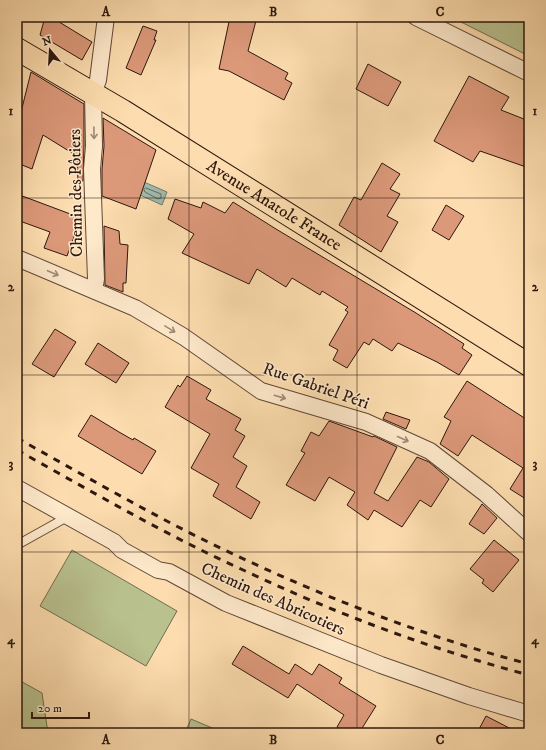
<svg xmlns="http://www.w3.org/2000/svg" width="546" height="750" font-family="'IM FELL DW Pica',serif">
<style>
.green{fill:#b9c28f;stroke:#726c4f}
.water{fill:#9fbbad;stroke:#71796e}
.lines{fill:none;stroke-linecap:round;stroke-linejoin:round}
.shore{stroke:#66695e;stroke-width:1}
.building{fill:#dc997a;stroke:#2c170f}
.service-casing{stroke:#604837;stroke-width:10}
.minor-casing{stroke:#604837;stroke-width:18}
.primary-casing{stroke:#2c170f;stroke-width:24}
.service{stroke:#fee9cb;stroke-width:8}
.minor{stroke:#fee9cb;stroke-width:16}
.primary{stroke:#fdddaf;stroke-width:22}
.rail{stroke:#2c170f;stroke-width:3;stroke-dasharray:7 7;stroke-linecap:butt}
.oneway{stroke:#a08a76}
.grid{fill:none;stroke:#2c170f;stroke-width:1;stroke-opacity:0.55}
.labels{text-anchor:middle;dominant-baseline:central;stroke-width:3;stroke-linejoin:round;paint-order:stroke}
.street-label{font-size:17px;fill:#2c170f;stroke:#fee9cb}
.neatline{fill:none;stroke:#2c170f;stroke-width:1.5}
.grid-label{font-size:13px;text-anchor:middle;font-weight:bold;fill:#2c170f}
</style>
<rect width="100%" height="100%" fill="#fdddaf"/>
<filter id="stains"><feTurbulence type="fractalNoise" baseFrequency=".005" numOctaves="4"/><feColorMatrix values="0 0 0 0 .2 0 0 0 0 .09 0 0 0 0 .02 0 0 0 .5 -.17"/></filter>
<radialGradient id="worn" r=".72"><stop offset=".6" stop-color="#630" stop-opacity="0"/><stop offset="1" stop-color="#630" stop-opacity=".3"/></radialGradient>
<path class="green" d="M451,17H529V56Z
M72,550L177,611L146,666L40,606Z
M17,679L42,693L48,733H17Z
M191,719L224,733H185Z"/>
<path class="water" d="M144,182L167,192L162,205L138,194Z"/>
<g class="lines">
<path class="shore" d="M146,188L161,194V198L158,199L145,192L144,190Z"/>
</g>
<path class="building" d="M45,17H51L92,42L82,60L40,35Z
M230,17H257L248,51L288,73L285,79L292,83L284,100L229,71L219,69Z
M143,26L157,31L154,40H156L141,75L126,68Z
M368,64L401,82L388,106L356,89Z
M31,72L84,104V146L83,181H78L77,156L43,135L32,169L17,163V128Z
M469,76L509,97L501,110L529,121V134L524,145L529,147V168L480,151L473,162L434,141Z
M103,118L156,150L136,209L102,196V169L104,146Z
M382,163L400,174L390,189L400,194L387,216L398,222L381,252L339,225L354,197L361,200Z
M17,194L81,218L67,256L44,248L50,232L17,220Z
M175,199L201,208L203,202L225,213L233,202L276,229L416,313L464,344L462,348L472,355L459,375L437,362L398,343L392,351L373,339L369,345L364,342L347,368L333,360L338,350L329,345L348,312L345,310L348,307L322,291L320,295L292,278L286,287L257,269L249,284L182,253L194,234L168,219Z
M446,205L464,216L449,240L432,230Z
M104,226L119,231L120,244L128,245L126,283H123V292L105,285Z
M55,329L76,342L54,377L32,364Z
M98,343L129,363L116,383L85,364Z
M187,376L211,390L206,399L241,419L235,430L245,436L233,457L247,466L236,487L260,502L251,519L213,496L219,484L191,468L210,434L165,407L178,385L180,387Z
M467,381L529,421V501L510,489L523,468L472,435L458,456L440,444L451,421L444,417Z
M386,412L410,420L406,429L383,419Z
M91,415L119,432L133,440L134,438L156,451L142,474L78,436Z
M329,421L373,437L374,436L397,447L374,493L388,501L417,457L429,462L449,479L431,507L420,500L402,527L374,510L368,520L347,505L355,492L329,477L315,501L286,485L305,453L301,451L311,432L319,436Z
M482,504L497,518L484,534L469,524Z
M494,540L519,560L493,592L482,583L484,580L470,569Z
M243,646L289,674L295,664L312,675L319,664L342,678L339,683L376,706L359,733H347L337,727L344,715L297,684L288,698L232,664Z
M486,716L519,733H477Z"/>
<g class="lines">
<g class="service-casing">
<path id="service" d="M17,545L69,516"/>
</g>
<g class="minor-casing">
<path id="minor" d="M416,17L529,73
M17,258L135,308L184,337L261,391L366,422L430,451L486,494L529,533
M94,290L96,279L92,169L94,146L93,94L98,80L106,17
M17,488L114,542L122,550L158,570L169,572L226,603L381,665L469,696L529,714"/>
</g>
<g class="primary-casing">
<g id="primary">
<path id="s1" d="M17,49L123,111L529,365"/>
</g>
</g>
<use href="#service" class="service"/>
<use href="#minor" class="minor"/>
<use href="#primary" class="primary"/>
<path class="rail" d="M17,438C80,473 143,510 208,542C311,592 418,635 529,664
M17,450C91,491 164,534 241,569C334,613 430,649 529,675"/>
</g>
<defs><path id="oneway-shaft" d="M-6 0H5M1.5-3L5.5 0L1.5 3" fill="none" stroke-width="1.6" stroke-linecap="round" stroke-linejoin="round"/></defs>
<g class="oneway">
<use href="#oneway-shaft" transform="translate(94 133) rotate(89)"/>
<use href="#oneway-shaft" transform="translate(53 273) rotate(23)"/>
<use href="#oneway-shaft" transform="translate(170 329) rotate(31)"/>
<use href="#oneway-shaft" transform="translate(280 397) rotate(16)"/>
<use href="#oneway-shaft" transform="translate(403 439) rotate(24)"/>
</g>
<path class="grid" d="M189,17V733M357,17V733M17,198H529M17,375H529M17,552H529"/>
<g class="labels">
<g class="street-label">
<text transform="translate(76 193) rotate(-91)">Chemin des Pôtiers</text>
<text stroke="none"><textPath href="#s1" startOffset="301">Avenue Anatole France</textPath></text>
<text transform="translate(316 386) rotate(19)">Rue Gabriel Péri</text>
<text transform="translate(273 599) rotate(24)">Chemin des Abricotiers</text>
</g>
</g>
<rect width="546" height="750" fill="none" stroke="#fdddaf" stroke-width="44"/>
<g transform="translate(50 50) rotate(342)" stroke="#fee9cb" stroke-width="3" paint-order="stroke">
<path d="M0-3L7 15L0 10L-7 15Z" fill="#2c170f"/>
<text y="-6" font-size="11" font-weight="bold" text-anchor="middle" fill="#2c170f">N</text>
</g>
<path d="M32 712v6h57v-6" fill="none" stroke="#2c170f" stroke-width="2"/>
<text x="38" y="712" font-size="12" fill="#2c170f" stroke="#fee9cb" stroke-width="3" paint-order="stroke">20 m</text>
<rect x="22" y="22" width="502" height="706" class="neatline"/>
<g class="grid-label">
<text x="106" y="16">A</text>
<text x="273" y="16">B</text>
<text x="440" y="16">C</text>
<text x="11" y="115">1</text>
<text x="535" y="115">1</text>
<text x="11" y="291">2</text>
<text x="535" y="291">2</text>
<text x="11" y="468">3</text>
<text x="535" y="468">3</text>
<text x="11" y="644">4</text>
<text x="535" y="644">4</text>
<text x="106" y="744">A</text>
<text x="273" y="744">B</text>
<text x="440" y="744">C</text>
</g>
<rect width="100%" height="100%" filter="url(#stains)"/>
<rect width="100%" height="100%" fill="url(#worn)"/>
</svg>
